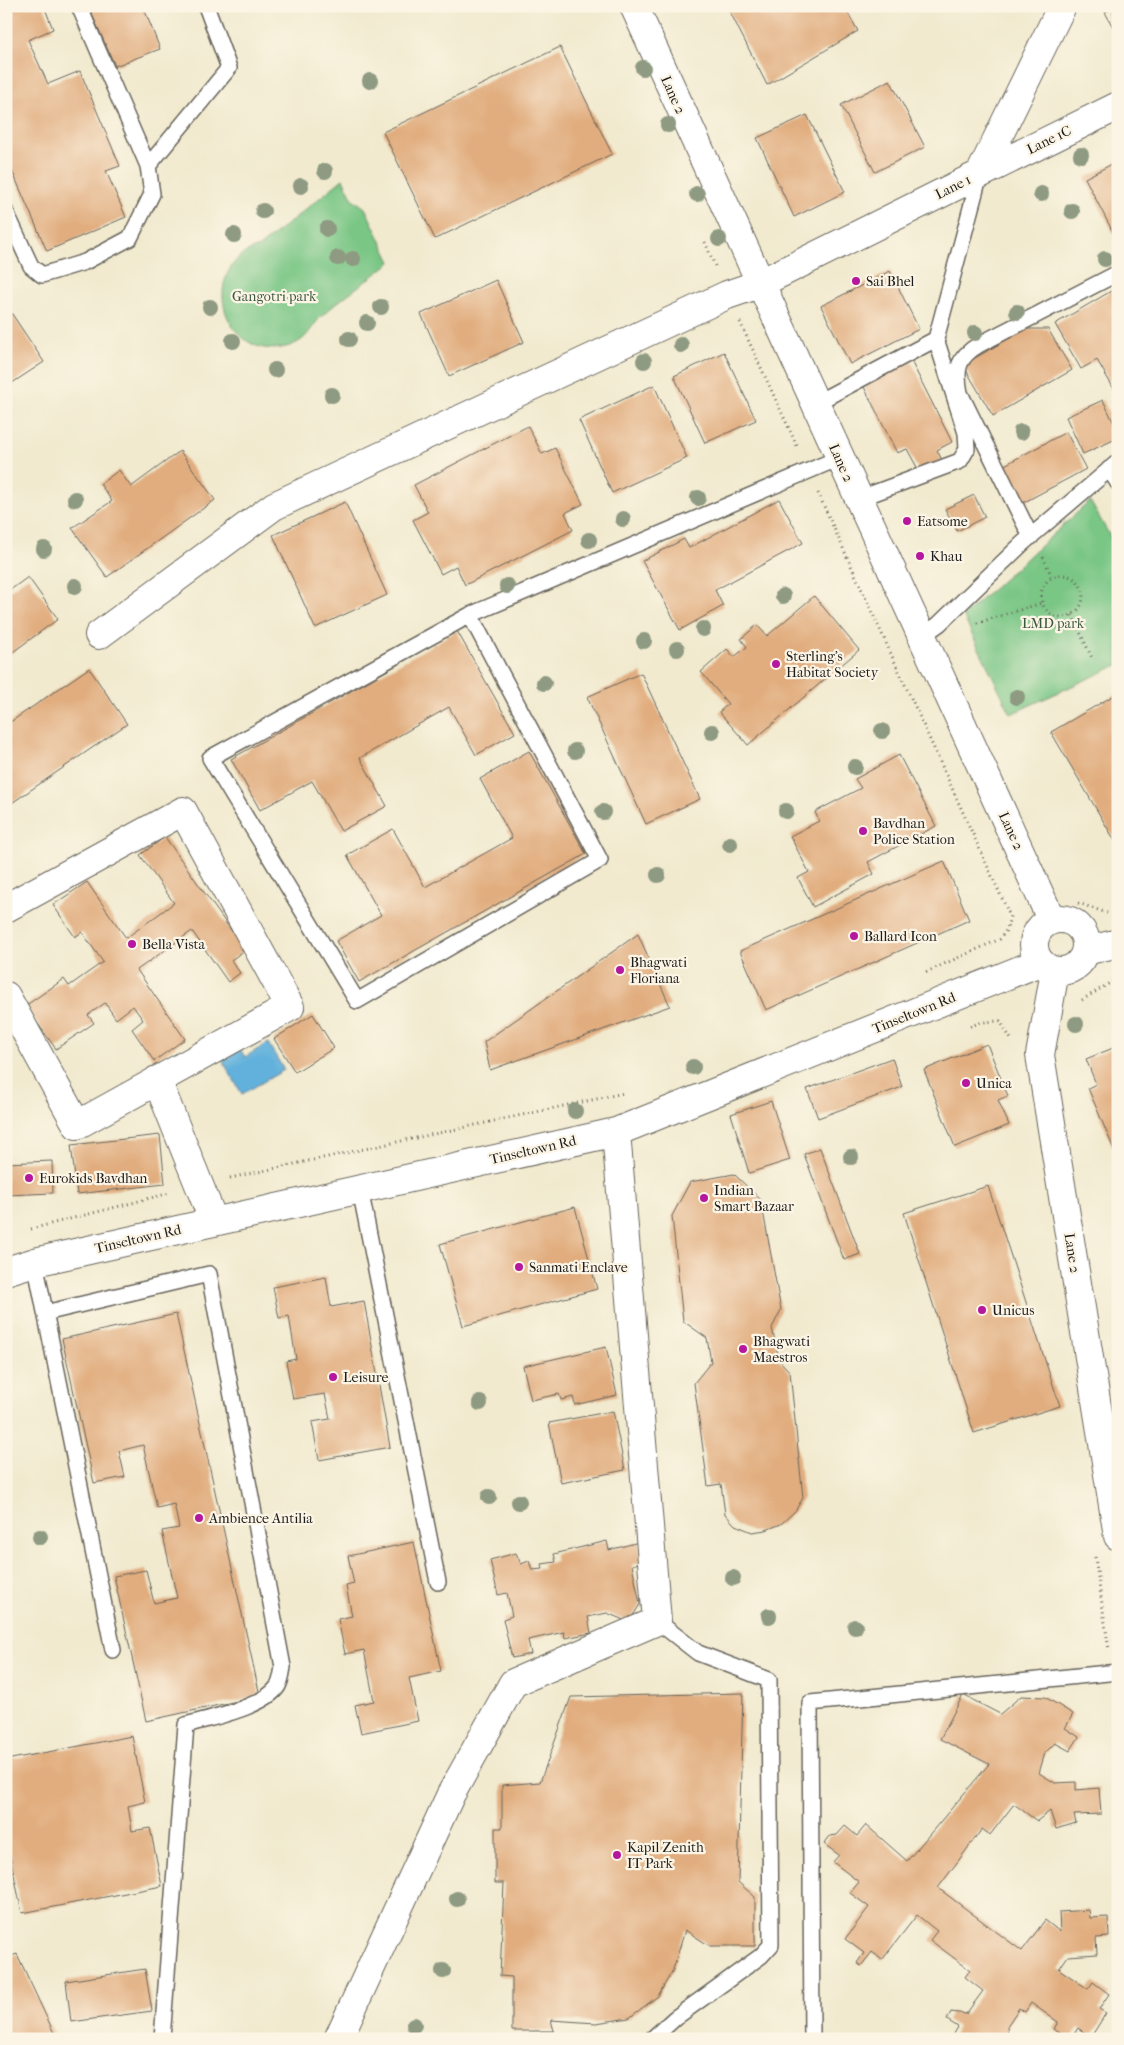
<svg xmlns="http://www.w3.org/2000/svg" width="1124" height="2045" font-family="'IM FELL French Canon',serif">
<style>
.green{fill:#79c685;stroke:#4a7150}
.water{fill:#62b1dc;stroke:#3f667c}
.building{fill:#e1ad7f}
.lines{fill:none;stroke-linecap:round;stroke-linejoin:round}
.lane-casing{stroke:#67645b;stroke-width:18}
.street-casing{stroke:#67645b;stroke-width:30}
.secondary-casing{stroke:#67645b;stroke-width:30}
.path{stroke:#67645b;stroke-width:3;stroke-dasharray:1 4;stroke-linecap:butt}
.lane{stroke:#fff;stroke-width:15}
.street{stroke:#fff;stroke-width:28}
.secondary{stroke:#fff;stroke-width:28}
.tree{fill:#8e9a81}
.poi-dot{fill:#b5179e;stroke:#fcf5e5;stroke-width:2}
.labels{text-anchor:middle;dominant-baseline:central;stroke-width:4.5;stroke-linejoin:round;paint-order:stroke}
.street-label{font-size:14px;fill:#1c1c1c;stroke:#fcf5e5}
.poi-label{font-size:14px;fill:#1c1c1c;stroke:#fcf5e5;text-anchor:start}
.park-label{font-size:14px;fill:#3d5841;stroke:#fcf5e5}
</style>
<rect width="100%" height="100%" fill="#fcf5e5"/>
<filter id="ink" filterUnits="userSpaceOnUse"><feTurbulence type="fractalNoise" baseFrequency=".02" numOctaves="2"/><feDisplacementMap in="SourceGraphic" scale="10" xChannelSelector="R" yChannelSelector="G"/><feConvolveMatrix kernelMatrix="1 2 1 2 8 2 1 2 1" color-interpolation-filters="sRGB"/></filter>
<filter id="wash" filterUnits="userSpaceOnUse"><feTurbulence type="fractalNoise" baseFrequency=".0096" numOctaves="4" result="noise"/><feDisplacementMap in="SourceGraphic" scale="20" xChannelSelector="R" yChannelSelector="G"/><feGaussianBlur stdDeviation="1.12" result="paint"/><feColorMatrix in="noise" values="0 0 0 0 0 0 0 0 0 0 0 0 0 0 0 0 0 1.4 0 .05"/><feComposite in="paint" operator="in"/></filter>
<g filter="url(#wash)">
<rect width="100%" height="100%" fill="#f1eacf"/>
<path class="green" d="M343,179L353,199L365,208L391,262C369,280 343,296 322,316C309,328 309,341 286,347C233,361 200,289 242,255C247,251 254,249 259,247Z
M1090,501L1118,550V665L1011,714L963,616Z"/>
<path class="water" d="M268,1043L284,1070L242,1094L221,1058L239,1047L245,1057Z"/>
<g id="blocks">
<path class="building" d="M6,6H44L53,29L28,40L48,84L80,71L120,166L106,171L126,217L47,251L6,157Z
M97,6H143L160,49L115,66L91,12Z
M727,6H844L858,31L767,85Z
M1116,6H1118V37L1105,12Z
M560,47L612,154L435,239L383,132Z
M890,80L925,147L875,172L841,105Z
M807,115L845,192L794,217L757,138Z
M1118,161V242L1085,178Z
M890,271L919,329L850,364L821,306Z
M496,280L524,342L449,376L421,314Z
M1118,287V396L1097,360L1081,369L1055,324Z
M6,305L44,362L6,387Z
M1025,329H1048L1072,370L993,416L963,365Z
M724,352L756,420L705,443L674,376Z
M911,361L952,442L937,450L942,460L919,471L907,449L897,453L863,385Z
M654,385L687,458L612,493L579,420Z
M1103,400L1118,432V438L1083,454L1066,417Z
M528,426L542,454L555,448L583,504L565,513L573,530L465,585L456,566L441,574L413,520L428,512L414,485Z
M1066,432L1086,469L1019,505L999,468Z
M180,451L215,500L107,577L72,528L112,501L100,484L119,470L131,487Z
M974,495L985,517L957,531L945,509Z
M779,499L803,543L715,590L723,606L680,630L642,561L684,539L689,548Z
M345,502L387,595L315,628L273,535Z
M28,577L58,619L6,657V593Z
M814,596L859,650L748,745L719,712L728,704L701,672L727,649L734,657L747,647L741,639L757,625L767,636Z
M457,631L515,733L476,755L449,707L360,758L387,806L341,831L312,781L260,810L231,759Z
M89,668L127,724L6,807V725Z
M641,673L700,799L646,824L587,697Z
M1118,693V846L1051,732Z
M529,751L586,854L359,982L336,941L381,915L347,855L393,829L425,887L512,838L480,779Z
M899,755L936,826L868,862L874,874L813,907L798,878L809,872L790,836L819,821L815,812L861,788L855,779Z
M165,837L245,950L231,960L240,973L228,982L192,931L137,970L185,1039L154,1061L132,1029L143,1020L133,1006L116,1019L105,1003L88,1015L94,1023L56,1049L25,1006L64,979L69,986L103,962L82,932L75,937L53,905L87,882L126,938L174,903L140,855Z
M944,861L969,920L766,1010L740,951Z
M638,934L670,1006L490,1070L484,1042Z
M313,1014L334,1048L295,1072L274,1039Z
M987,1044L1008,1096L998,1100L1009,1125L955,1147L924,1070Z
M1118,1046V1159L1088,1088L1096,1084L1086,1059Z
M892,1058L902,1087L818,1118L807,1089Z
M771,1101L790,1160L749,1173L731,1114Z
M160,1135L165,1184L77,1194L71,1145Z
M820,1148L860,1254L844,1260L804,1154Z
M52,1161L53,1193L6,1195V1163Z
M734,1174L761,1200L781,1310L772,1328L779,1360L790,1372L803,1498L795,1511L781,1524L766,1530L752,1532L735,1525L725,1514L721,1484L708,1486L694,1383L711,1362L707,1338L683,1321L672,1216L690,1182Z
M988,1186L1060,1406L974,1433L904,1213Z
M575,1207L597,1289L463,1326L440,1244Z
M326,1277L331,1307L364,1301L390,1447L319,1460L312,1422L330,1419L325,1394L293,1399L286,1361L296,1359L289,1316L279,1318L273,1287Z
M176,1314L260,1696L146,1721L114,1576L146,1570L154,1603L177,1598L162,1531L179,1528L174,1504L157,1508L143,1445L119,1451L125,1477L94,1483L62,1339Z
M606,1347L617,1395L575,1405L573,1397L561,1400L559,1394L531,1400L523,1366Z
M613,1411L625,1470L561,1483L549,1423Z
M607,1541L609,1550L639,1542L642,1562L632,1565L640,1604L634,1614L626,1621L607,1613L588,1617L591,1633L565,1638L564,1632L528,1640L531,1654L512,1658L503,1619L512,1616L507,1593L498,1595L490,1560L516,1553L521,1564L529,1561L532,1570L543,1569L542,1564L556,1562L554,1554Z
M414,1542L441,1671L409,1678L418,1721L361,1733L355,1705L374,1701L364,1650L345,1654L338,1619L352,1616L346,1586L354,1584L348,1556Z
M743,1693L738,1882L755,1897V1946H710L685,1930L673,1970L658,1996L629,2018L596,2023L551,2020L554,2031H512V1977L500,1976L504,1883H495V1828H502V1785L540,1782L571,1697Z
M963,1695L1000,1714L1021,1696L1045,1697L1073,1714L1065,1728L1079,1737L1070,1751L1055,1743L1045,1753L1039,1773L1055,1783L1076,1782V1790L1099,1788L1101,1814L1074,1815L1076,1823L1056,1829L1050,1811L1037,1821L1014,1804L990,1835L982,1829L938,1888L1022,1951L1045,1920L1060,1932L1059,1912L1089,1910L1090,1918L1108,1917L1109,1937L1096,1938L1097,1954L1068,1956L1059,1969L1088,1989L1093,1982L1109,1994L1099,2009L1106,2013L1091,2037L1078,2028L1071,2039H1068L1054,2029L1058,2022L1031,2003L1025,2012L1019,2008L1007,2026L1008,2039H951L958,2027L947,2020L951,2012L966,2014L983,1991L965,1977L970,1970L930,1940L937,1931L917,1915L882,1960L872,1952L861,1966L857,1963L864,1953L845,1939L869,1907L850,1893L859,1882L833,1862L839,1855L824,1844L830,1836L837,1835L845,1826L857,1836L866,1825L907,1861L989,1764L940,1739Z
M132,1736L145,1802L128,1806L132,1831L150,1828L162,1886L22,1913L6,1836V1760Z
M17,1954L54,2033L42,2039H9L6,2032V1958Z
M145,1969L152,2011L71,2022L66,1981Z"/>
</g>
</g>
<g filter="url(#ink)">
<use href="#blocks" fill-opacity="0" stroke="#67645b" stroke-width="1"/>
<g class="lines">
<g class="lane-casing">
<path id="lane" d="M148,166L229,68L206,6
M6,212L31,266L42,275L85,262L130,238L152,194L148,166L79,6
M814,404L936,339
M1109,469L1118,483
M858,499L960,461L967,449L966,433L936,339L980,174
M1031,537L960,393C955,368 958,357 980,344L1118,273
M470,615L600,860L357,1001L210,758L470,615L839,458
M921,637L939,624L1023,543L1118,462
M360,1189L438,1582
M35,1262L113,1650
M45,1313L209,1274L283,1667C282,1673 281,1681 278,1686C265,1707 209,1718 186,1725L162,2039
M652,2039L675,2018L761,1956L771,1945L769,1680L698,1653L657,1621
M812,2039L810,1703L1118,1672"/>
</g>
<g class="street-casing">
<path id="street" d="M980,174L1118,106
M99,635L274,506L727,295L759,284L980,174L1062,6
M6,908L183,811L290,1007L77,1125L6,996
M1086,951L1118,943
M157,1080L214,1222
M6,1271L35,1262L616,1132L1040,962
M338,2039L451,1794L513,1683L657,1621L616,1132"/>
</g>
<g class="secondary-casing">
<path id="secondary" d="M634,6L1051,919
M1034 945a26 26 0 1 1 52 0a26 26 0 1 1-52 0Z
M1055,971L1040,1055L1118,1536"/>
</g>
<path class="path" d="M705,242L715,266
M740,322L798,448
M818,493L1010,916L1007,929L1000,939L924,973
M1043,557L1052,577
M1041 596a21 21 0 1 1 42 0a21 21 0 1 1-42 0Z
M1072,615L1092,658
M977,623L1042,603
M1078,903L1107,913
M1082,1000L1118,978
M970,1026L983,1022L1000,1021L1011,1039
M230,1178L624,1093
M31,1229L170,1193
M6,1235L15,1233
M1095,1557L1109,1650
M1115,1698L1118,1720"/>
<use href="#lane" class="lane"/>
<use href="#street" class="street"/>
<use href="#secondary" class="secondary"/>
</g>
<g class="tree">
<circle cx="643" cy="68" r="8"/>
<circle cx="370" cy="81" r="8"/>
<circle cx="668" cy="125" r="8"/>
<circle cx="1081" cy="155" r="8"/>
<circle cx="325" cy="171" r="8"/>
<circle cx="301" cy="186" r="8"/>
<circle cx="697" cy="194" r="8"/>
<circle cx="1041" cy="194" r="8"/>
<circle cx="263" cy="211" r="8"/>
<circle cx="1072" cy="211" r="8"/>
<circle cx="327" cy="229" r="8"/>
<circle cx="234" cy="235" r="8"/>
<circle cx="719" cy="239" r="8"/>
<circle cx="338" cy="258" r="8"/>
<circle cx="353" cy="259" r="8"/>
<circle cx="1105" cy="259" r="8"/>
<circle cx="210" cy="307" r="8"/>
<circle cx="381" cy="307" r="8"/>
<circle cx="1017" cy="312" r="8"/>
<circle cx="367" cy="323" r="8"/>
<circle cx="975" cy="333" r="8"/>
<circle cx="349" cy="339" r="8"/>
<circle cx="233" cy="341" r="8"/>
<circle cx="681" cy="345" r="8"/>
<circle cx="644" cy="361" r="8"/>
<circle cx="275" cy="370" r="8"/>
<circle cx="332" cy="395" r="8"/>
<circle cx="1021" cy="432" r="8"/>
<circle cx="698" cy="498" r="8"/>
<circle cx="75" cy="499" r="8"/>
<circle cx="623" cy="519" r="8"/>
<circle cx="589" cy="540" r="8"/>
<circle cx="44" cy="549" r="8"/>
<circle cx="75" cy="586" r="8"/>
<circle cx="507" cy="586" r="8"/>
<circle cx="783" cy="596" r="8"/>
<circle cx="703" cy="629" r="8"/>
<circle cx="644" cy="641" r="8"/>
<circle cx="677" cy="649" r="8"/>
<circle cx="544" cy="683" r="8"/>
<circle cx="1017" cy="697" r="8"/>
<circle cx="882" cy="731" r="8"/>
<circle cx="712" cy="732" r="8"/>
<circle cx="575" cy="751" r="8"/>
<circle cx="855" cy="767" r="8"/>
<circle cx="786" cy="811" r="8"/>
<circle cx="603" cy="812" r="8"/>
<circle cx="730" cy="844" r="8"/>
<circle cx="658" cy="875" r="8"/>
<circle cx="1076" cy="1024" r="8"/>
<circle cx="693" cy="1067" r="8"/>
<circle cx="575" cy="1111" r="8"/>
<circle cx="851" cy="1157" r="8"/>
<circle cx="480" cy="1403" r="8"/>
<circle cx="489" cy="1497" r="8"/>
<circle cx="519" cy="1502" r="8"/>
<circle cx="40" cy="1537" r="8"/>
<circle cx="733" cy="1578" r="8"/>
<circle cx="769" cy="1616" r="8"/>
<circle cx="855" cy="1627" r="8"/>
<circle cx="457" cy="1899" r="8"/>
<circle cx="443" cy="1971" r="8"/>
<circle cx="414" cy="2025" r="8"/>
</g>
</g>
<g class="poi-dot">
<circle cx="856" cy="281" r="5"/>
<circle cx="907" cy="521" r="5"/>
<circle cx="920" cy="556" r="5"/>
<circle cx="776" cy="664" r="5"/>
<circle cx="863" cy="831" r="5"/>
<circle cx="854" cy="936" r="5"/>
<circle cx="132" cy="944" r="5"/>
<circle cx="620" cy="970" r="5"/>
<circle cx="966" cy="1083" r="5"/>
<circle cx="29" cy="1178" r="5"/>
<circle cx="704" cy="1198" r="5"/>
<circle cx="519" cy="1267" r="5"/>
<circle cx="982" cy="1310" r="5"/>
<circle cx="743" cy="1349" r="5"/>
<circle cx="333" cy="1377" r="5"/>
<circle cx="199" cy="1518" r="5"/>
<circle cx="617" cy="1855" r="5"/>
</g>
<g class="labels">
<g class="street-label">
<text transform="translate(673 95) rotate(66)">Lane 2</text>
<text transform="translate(1049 140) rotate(-26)">Lane 1C</text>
<text transform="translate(953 187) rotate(-27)">Lane 1</text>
<text transform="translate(841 463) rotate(66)">Lane 2</text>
<text transform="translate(1011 831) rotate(65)">Lane 2</text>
<text transform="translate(914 1013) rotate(-22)">Tinseltown Rd</text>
<text transform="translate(533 1150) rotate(-13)">Tinseltown Rd</text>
<text transform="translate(138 1239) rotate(-13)">Tinseltown Rd</text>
<text transform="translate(1072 1253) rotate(81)">Lane 2</text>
</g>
<g class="poi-label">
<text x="866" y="281">Sai Bhel</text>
<text x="917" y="521">Eatsome</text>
<text x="930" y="556">Khau</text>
<text x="786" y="656">Sterling's<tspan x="786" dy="16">Habitat Society</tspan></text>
<text x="873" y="823">Bavdhan<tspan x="873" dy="16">Police Station</tspan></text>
<text x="864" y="936">Ballard Icon</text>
<text x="142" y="944">Bella Vista</text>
<text x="630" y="962">Bhagwati<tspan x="630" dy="16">Floriana</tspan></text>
<text x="976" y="1083">Unica</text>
<text x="39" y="1178">Eurokids Bavdhan</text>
<text x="714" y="1190">Indian<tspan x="714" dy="16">Smart Bazaar</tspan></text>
<text x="529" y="1267">Sanmati Enclave</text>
<text x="992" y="1310">Unicus</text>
<text x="753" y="1341">Bhagwati<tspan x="753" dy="16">Maestros</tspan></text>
<text x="343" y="1377">Leisure</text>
<text x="209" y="1518">Ambience Antilia</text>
<text x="627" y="1847">Kapil Zenith<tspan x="627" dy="16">IT Park</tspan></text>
</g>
<g class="park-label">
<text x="274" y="296">Gangotri park</text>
<text x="1053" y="623">LMD park</text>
</g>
</g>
<rect width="1124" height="2045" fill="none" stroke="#fcf5e5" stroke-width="25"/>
</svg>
